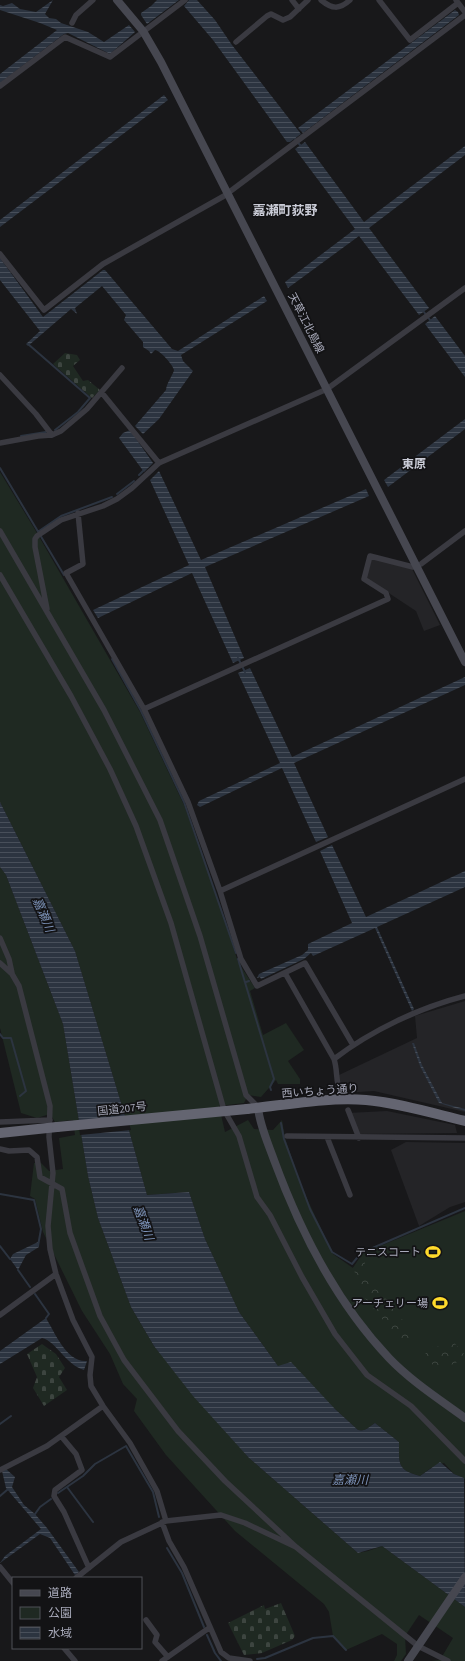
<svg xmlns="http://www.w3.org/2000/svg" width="465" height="1661" font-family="'Source Sans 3','Noto Sans JP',sans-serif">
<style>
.built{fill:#242427}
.green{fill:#1f2922}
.forest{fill:url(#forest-crowns)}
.cemetery{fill:url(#cemetery-stones)}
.water{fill:url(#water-rules)}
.pier{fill:#18181a}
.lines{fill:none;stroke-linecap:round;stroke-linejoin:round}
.stream{stroke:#2c3440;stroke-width:2}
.street{stroke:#3a3a41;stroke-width:5.5}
.secondary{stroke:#464750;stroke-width:8}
.highway{stroke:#646571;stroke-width:10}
.highway-bridge{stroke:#646571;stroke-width:10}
.labels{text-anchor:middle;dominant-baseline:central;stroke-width:3.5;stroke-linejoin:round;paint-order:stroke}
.street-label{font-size:11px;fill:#a9abbb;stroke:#131315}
.poi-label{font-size:11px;fill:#a9abbb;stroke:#131315;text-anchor:end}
.neighbourhood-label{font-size:12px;font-weight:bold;fill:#caccd7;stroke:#131315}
.water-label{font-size:12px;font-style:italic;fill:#7d93b9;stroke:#131315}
.quarter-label{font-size:13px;font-weight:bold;fill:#caccd7;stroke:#131315}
</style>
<defs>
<pattern id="forest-crowns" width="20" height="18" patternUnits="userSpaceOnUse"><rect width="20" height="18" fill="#1f2922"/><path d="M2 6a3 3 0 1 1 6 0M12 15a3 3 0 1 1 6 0" fill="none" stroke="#3d4540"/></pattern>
<pattern id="cemetery-stones" width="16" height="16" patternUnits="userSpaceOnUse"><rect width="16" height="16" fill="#1f2922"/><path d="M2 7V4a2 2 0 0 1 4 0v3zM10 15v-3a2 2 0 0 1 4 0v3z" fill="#3d4540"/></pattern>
<pattern id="water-rules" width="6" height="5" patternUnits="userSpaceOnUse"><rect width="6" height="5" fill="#2c3440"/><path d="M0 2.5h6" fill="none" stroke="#484f5a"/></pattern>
</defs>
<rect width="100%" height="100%" fill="#18181a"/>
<path class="built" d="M372,558L412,569L440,625L424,631L416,611L366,578Z
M465,1001V1112L374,1091L343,1093L339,1085V1075L417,1038L415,1016Z
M387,1111L455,1125L457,1133L356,1134L348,1113Z
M406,1142L465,1143V1202L450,1207L419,1226L391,1150Z"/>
<path class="green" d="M0,472L37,533L140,712L184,805L216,894L238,962L255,988L250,991L263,1035L286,1023L304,1050L288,1061L300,1079V1084H278L276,1080L261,1097L248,1095L244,1103L219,1106L225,1132L248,1120L254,1129L273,1130L282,1120L285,1138L302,1188L333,1254L353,1268L363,1253L465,1211V1479L454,1474L444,1463L431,1468L420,1476C397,1470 399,1464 399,1442L375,1423C369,1427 365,1432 358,1430L335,1409L278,1366L239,1312L205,1239L189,1192L147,1195L125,1116L75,951L0,802Z
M0,867L6,875L63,1024L88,1176L98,1218L131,1307L154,1346L249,1458L358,1553L368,1551L382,1546L465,1607V1661H431L440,1660L453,1638L419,1615L405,1636L406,1654L401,1661H394L397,1655V1644L382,1634L346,1650L333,1636L329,1612L324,1604L235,1531L166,1455L134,1411L137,1399L123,1384L110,1354L82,1311L43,1232L35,1199L30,1196L34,1163H41L49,1171L63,1169L59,1138L75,1135L73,1120L55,1122L50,1114L37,1118L21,1113L0,1028Z"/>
<path class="forest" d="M375,1249L377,1254L365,1262L364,1272L371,1285L380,1288L409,1329L412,1339L408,1344L402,1343L365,1298L353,1268L363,1253Z
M451,1339L464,1354L455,1364L437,1367L430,1363L425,1354L432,1347L446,1346Z"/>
<path class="cemetery" d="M65,353L77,355L80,360L73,366L83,381L88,380L100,390L92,398L53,364Z
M42,1344L56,1354L65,1368L59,1377L67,1390L44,1406L33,1388L37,1377L27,1354Z
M281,1603L295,1636L292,1640L262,1653L244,1655L228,1623L264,1605L265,1609Z"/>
<path class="water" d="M53,0L45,14L49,18L56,19L61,23L88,32L104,42L129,25L135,32L110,54L68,33L64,34L0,83V74L57,30L40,23L0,10V5L3,6L12,3L20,9L36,12Z
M157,0H179L147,24L141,15V13L151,6Z
M189,0H197L215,20L232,45L301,134L290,142H287L213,40L184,6Z
M455,10L458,12L459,15L303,133L298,128Z
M164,95L168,100L0,227V220Z
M305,142L364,222L465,146V155L369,228L429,308L419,315L359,236L288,288L285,282L355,229L295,149Z
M0,258L43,317L103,270H105L172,349L178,351L264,296L267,301L181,355L183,361L193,371L159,419L143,434L135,426L166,390C166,384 174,373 174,370C173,365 160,350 155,350L151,354L149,351L143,347V342L124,320L126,315L102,286L75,308L77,314L71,309L28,346L26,344L40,331L0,280Z
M435,316L465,356V377L425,324Z
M465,419V429L388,487L384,480Z
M130,430L153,463L144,472L119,438L123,433Z
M159,471L201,560L366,489L369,496L205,567L244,658L233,663L192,573L98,618L93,610L189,565L150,480Z
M250,668L292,757L465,677V685L294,763L328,837L316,842L282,768L200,807L197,805L199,801L280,763L238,673Z
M0,802L75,951L125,1116L147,1195L189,1192L205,1239L239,1312L278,1366L291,1362L335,1409L358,1430C365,1432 369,1427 375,1423L399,1442C399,1464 397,1470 420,1476L440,1462L454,1474L464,1478L465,1607L382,1546L358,1553L249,1458L193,1396L154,1346L131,1307L98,1218L88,1176L63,1024L6,875L0,867Z
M332,845L366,917L465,871V887L377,927L414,1009L412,1011L375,928L313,956L311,953L304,959L261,979L260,977L257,978L259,974L302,955L308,950V944L352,923L320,851Z
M412,1043H414L422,1065L442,1103L465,1109V1111L439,1103L420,1066Z
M38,1242L39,1247L26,1255L18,1270L10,1259L13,1254Z
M46,1318C55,1333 67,1363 87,1361L84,1370C66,1365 56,1341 42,1338L0,1364V1351Z
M6,1469L15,1477L12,1487L24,1505L35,1514L47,1528L79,1572L75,1575L50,1538L40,1534L0,1563L5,1556L41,1529L6,1488L2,1471Z"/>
<path class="pier" d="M127,1116L131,1130L80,1135L78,1121Z"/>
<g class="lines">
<path class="stream" d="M295,139L300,145
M424,312L430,320
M28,344L90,398L78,412L55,430
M21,436L46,432
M0,468L64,575
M139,475L143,471
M117,494L134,481
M39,531L61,516L112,497
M238,658L245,672
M112,659L141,711L184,802L236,953
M238,959L274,1079L270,1087L271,1090
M246,982L249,981
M0,1034L3,1038H11L26,1091L20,1096
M281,1123L284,1139L310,1209L332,1252L352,1264L361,1253L465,1208
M0,1194L34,1200L41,1229L38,1246
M0,1246L10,1259
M18,1270L30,1287
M35,1294L49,1314L46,1318
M0,1424L11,1416
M67,1487L93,1522
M58,1493L83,1476L95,1464L126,1446L153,1492L159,1517
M0,1496L7,1490
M35,1514L40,1507L51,1499
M167,1548L182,1573L204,1627
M207,1635L215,1653L221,1661
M257,1659L265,1658L313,1638L333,1636L346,1650"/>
<path class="street" d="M292,0L299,9
M321,0C332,9 339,10 350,0
M379,0L410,40L458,3
M456,0L465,12
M72,23L76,15L93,0
M236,42L267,16L271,14L283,20L290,17L308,0
M0,86L65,37L110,57L185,0
M0,254L44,310L103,264L224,196L465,15
M0,375L36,414L52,435
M102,393L159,463
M0,443L38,436L52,435L61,431L87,409L122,368
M78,513L83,564L66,573L144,709L188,802L220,891L241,959L257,986L305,963L353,1045
M0,531L104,710L160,820L200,936L246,1095L258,1107
M0,575L71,696L110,769L136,826L171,923L224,1110L239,1136L257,1197L270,1215L302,1277L335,1334L367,1375L411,1406L465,1461
M47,609L35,547V539L37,536L61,520L103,506L117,499L132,488L159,463L327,389L465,288
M144,709L388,599L386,593L364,579L370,556L413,567L421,564L465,531
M220,891L465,779
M0,938L9,959L12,973
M0,963L12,974L19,986L50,1106L49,1137L53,1173L48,1226L50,1249L56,1274L73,1320L92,1357L90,1375L91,1386L103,1406L130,1443L157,1491L166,1521L121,1542L76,1578
M285,973L334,1059
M341,1093C335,1082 338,1071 334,1059C372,1030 419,1008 465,996
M348,1110L359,1138
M0,1122L50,1120
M287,1136L465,1138
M327,1137L350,1195
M0,1149L9,1151L29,1150L37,1157L40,1177L62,1189L70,1233L100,1316L124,1360L178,1431L225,1481L296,1547
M0,1315L56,1274
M61,1436L76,1454L82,1470L55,1490L54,1496L64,1512L89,1568
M0,1470L47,1446L103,1406
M166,1521L221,1515L245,1523L296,1547L418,1646L448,1661
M162,1522L169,1541L184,1567L221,1652L229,1658L250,1661
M0,1567L13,1583
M146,1620L157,1635L155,1642L168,1657
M64,1648L75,1661
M162,1661L209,1628"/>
<path class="secondary" d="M117,0L143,31L161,62L465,662
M258,1108C260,1126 268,1143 274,1160C300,1231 336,1302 389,1358C411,1381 439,1399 465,1418
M408,1661L465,1577"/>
<path class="highway" d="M247,1109C286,1105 326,1097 366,1100C399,1103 432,1113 465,1121
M0,1133L57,1127"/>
<path class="highway-bridge" d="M57,1127L247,1109"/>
</g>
<defs>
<g id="stadium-bare" transform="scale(1.2)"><path d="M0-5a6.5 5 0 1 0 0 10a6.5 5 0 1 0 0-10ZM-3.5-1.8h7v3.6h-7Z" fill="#ffda2b" stroke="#131315" stroke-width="2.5" paint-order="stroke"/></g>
</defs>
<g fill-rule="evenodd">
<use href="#stadium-bare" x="433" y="1252"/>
<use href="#stadium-bare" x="440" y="1303"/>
</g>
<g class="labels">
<g class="street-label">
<text transform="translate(306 323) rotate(63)">天草江北島線</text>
<text transform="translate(320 1091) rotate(-4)">西いちょう通り</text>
<text transform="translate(122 1109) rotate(-6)">国道207号</text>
</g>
<g class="poi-label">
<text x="421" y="1252">テニスコート</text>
<text x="428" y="1303">アーチェリー場</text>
</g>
<g class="neighbourhood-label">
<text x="414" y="464">東原</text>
</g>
<g class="water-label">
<text transform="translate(43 915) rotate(67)">嘉瀬川</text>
<text transform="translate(143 1223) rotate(70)">嘉瀬川</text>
<text x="350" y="1480">嘉瀬川</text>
</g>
<g class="quarter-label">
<text x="285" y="211">嘉瀬町荻野</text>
</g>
</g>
<rect x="12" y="1577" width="130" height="72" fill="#131315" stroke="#4f5057"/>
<rect x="20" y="1590" width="20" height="6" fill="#464750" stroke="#4f5057"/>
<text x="48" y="1597" font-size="12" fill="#a9abbb">道路</text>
<rect x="20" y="1607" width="20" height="12" fill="#1f2922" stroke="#4f5057"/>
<text x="48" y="1617" font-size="12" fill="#a9abbb">公園</text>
<rect x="20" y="1627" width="20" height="12" fill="url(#water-rules)" stroke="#4f5057"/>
<text x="48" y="1637" font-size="12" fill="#a9abbb">水域</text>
</svg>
